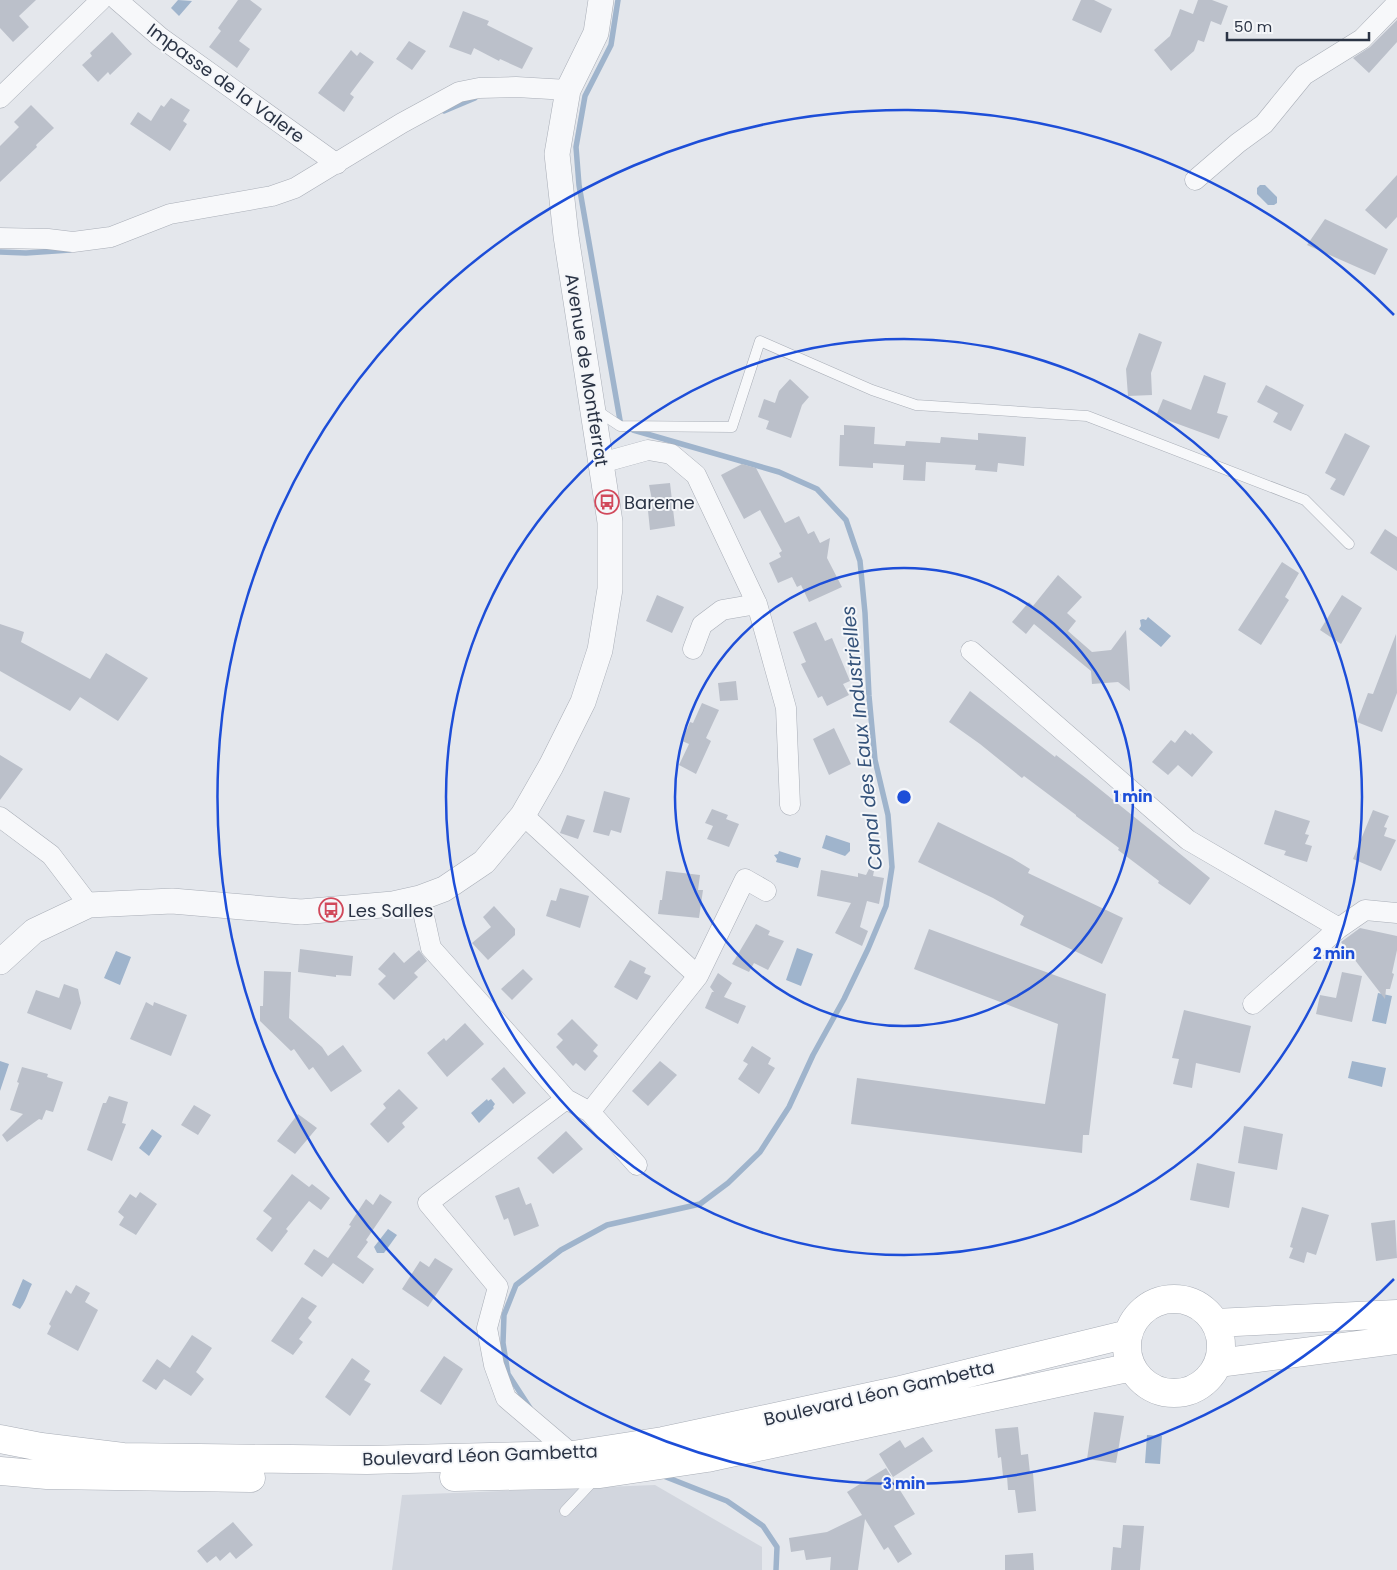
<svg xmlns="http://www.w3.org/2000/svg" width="1397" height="1570" font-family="Poppins,sans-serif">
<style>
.built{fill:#d2d6de}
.water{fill:#9fb4cc}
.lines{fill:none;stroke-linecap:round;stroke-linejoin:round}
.stream{stroke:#9fb4cc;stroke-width:5.5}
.building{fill:#bbc0ca}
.service-casing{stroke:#a9aeb7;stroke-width:11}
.minor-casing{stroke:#a9aeb7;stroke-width:21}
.tertiary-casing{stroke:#a9aeb7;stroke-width:26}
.secondary-casing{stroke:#a9aeb7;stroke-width:29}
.service{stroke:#f7f8fa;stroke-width:10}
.minor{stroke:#f7f8fa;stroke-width:20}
.tertiary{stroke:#f7f8fa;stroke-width:25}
.secondary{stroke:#fff;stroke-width:28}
.ring{fill:none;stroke:#1d4ed8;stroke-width:2.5}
.labels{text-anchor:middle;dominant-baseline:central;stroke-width:4;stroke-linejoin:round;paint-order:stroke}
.street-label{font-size:18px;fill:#2b3445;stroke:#f4f6f9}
.poi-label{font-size:18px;fill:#2b3445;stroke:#f4f6f9;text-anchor:start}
.water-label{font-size:19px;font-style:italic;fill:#34527a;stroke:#f4f6f9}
.centre{fill:#1d4ed8;stroke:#f4f6f9;stroke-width:2.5}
.ring-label{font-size:15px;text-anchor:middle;font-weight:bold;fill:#1d4ed8;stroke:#f4f6f9;stroke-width:4;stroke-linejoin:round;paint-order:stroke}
</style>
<rect width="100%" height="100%" fill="#e4e7ec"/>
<path class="built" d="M655,1485L762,1547V1570H392L402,1495Z"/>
<path class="water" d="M178,0L192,1L179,16L171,8Z
M1260,185H1265L1277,197V203L1274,205H1268L1257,194V188Z
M1148,617L1171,636L1161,647L1139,629L1141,626L1140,620L1143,619L1146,620Z
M826,835L850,843V851L845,856L822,848Z
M779,851L801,858L798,868L776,862L777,859L774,855L778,854Z
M797,948L813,954L801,986L786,980Z
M116,951L131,957L120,985L104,978Z
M1378,993L1392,996L1386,1024L1372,1021Z
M0,1061L9,1064L0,1091Z
M1352,1061L1386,1068L1382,1087L1348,1078Z
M487,1099L488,1101L491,1099L495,1104L493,1107L494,1108L479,1123L471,1113Z
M152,1129L162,1136L149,1156L139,1148Z
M388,1229L397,1235L384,1253H377L374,1247Z
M23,1279L32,1284C27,1294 27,1299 20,1309L12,1305Z
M1147,1435L1162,1436L1160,1464L1145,1463Z"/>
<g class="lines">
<path class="stream" d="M618,0L611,45L585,96L576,147L579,185L621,426
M444,111L475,98
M0,252L26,253L70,250
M530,1408L508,1374L503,1343L504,1315L516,1285L561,1250L607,1225L700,1204L728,1183L760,1152L789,1107L813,1055L844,999L868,949L886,906L892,867L888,815L875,760L869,696L865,613L860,561L846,520L817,489L779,472L633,430
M661,1475L727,1501L763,1526L777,1547L776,1570"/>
</g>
<path class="building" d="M0,0H36L19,16L29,27L13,42L0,28Z
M238,0H250L262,9L239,41L250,49L237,68L209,47L221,31L218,28Z
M1081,0H1094L1112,9L1101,33L1072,20Z
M1198,0H1212L1228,6L1221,25L1211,21L1204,42L1198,40L1194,51L1171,71L1154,50L1170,36L1180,9L1193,14Z
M463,11L489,21L487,25L533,48L522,69L500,59L499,61L474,48L471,55L449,47Z
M1397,20V42L1369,73L1353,58L1370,47Z
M112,32L132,54L110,75L108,72L98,82L82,65L92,56L90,53Z
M409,41L426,51L412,70L396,59Z
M351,50L357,56L360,52L374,62L350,94L354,97L344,112L318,93Z
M171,98L190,110L183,121L187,124L170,151L130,124L138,112L151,121L161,105L164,107Z
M31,105L54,128L36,145L37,147L0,182V146L19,127L14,122Z
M1397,175V217L1386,229L1365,210Z
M1325,219L1388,249L1375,275L1307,245Z
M1139,333L1162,342L1151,373L1152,395L1128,396L1126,369Z
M1204,375L1226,383L1217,413L1228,416L1219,439L1156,416L1163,399L1191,410Z
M790,379L809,397L802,405L791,438L766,429L769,421L758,417L764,399L775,403L779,391Z
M1266,385L1304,405L1291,431L1273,422L1278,413L1257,402Z
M844,425L875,427L874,444L905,446L906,441L940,443L941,437L978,440V433L1026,437L1024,466L998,463L997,472L975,470L976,465L926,462L925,481L903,480L904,465L873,463V468L839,466L840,435H844Z
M1345,433L1370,446L1344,496L1330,489L1336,479L1325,473Z
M742,464L756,468L785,523L799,516L808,534L814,531L820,543L830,538L827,558L842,587L809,602L801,585L797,587L792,577L778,583L769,563L781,557L779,553L782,551L760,510L744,519L721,475Z
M670,483L675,526L650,530L647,501L652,500L649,485Z
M1385,529L1397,537V571L1370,553Z
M1282,562L1299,573L1285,597L1289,600L1261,645L1238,630Z
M1058,575L1082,597L1067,613L1076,621L1068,631L1092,652L1111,650L1126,630L1130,691L1118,682L1092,684L1091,671L1034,624L1026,634L1012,622L1029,602L1033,606Z
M657,595L684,607L672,633L646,621Z
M1342,595L1362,608L1341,644L1320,630Z
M816,622L825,641L832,638L850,681L843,684L849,695L827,706L822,696L818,698L801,664L806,662L793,632Z
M0,624L24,632L21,642L90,679L106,653L148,678L118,721L80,697L70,711L0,671Z
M1396,634L1397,693L1382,732L1357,722L1368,693L1373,694Z
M736,681L738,700L720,701L718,683Z
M970,691L1055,757L1056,755L1086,778L1210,878L1190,905L1158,883L1159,881L1118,850L1119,848L1076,816V815L1024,776L1022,778L980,744L949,722Z
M702,703L719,710L706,738L711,741L696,774L679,765L689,744L682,741L690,722L693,723Z
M834,728L851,764L829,775L813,739Z
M1185,730L1191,735L1192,733L1213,752L1192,777L1178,765L1168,775L1152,762L1171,740L1175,743Z
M0,755L23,769L0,800Z
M604,791L630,798L621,833L611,830L609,836L593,832Z
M712,809L728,815L726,819L739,824L729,847L707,839L713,826L705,823Z
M1275,810L1310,821L1305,834L1309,835L1305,844L1312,846L1307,862L1284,855L1286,851L1264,844Z
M1373,810L1389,816L1384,827L1387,828L1384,836L1396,840L1381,871L1353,859Z
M567,815L585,820L578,839L560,833Z
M938,822L1012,858L1030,869L1028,873L1123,918L1102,964L1020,925L1024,916L993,898L918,862Z
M869,869L874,871L873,876L884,878L879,904L867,901L860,927L868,931L862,946L835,933L851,903L817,896L821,870L858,877V873L866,875Z
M666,871L700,875L698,890H703L699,918L658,914L660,900H662Z
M560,888L589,896L580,928L546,916L551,900L556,901Z
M494,906L515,929V935L488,960L472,943L491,927L483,917Z
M756,924L770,931L768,935L784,941L768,970L754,963L749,972L732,964Z
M1360,928L1397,936V950L1392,973L1394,974L1390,989H1386L1385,999L1341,942Z
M929,929L1106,994L1089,1135H1083L1082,1153L851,1124L857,1078L1045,1104L1058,1024L914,969Z
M300,949L353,956L351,976L336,975V977L298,972Z
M419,950L427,961L414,973L418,977L394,1000L378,984L386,976L378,969L394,952L404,963Z
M630,960L646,968L644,973L651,976L637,1000L614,987Z
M523,969L533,979L512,1000L501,989Z
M264,971L291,972L289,1018L322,1047L328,1056L343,1045L362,1071L331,1092L313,1067L309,1070L294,1049L291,1051L260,1021V1006H263Z
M1342,972L1362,976L1352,1022L1316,1014L1320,995L1336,998Z
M718,973L732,983L724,997L746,1006L738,1024L705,1008L712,992H714L710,987Z
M64,984L78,989L81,1003L71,1030L27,1013L36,990L59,998Z
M146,1002L153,1006L154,1002L187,1015L171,1056L130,1039Z
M1184,1010L1251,1026L1240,1073L1196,1063L1192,1088L1173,1084L1179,1059L1172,1058Z
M572,1019L598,1045L593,1051L598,1056L585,1071L576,1063L573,1066L556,1047L563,1040L557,1034Z
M465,1023L484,1044L447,1077L427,1053L444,1038L446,1041Z
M752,1046L771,1058L768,1064L775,1068L759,1094L738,1079L748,1064L743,1061Z
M660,1061L677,1075L648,1106L632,1091Z
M22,1067L48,1074L47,1077L63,1082L53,1112L46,1110L42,1120L39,1119L7,1142L2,1135L23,1114L10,1110L19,1083L17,1082Z
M504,1067L526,1093L513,1104L491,1079Z
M399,1089L418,1108L402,1123L405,1127L388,1143L370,1124L386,1108L383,1104Z
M109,1096L128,1102L122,1123L126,1124L112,1161L87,1150L103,1103H106Z
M194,1105L211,1115L198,1135L181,1125Z
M298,1114L317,1128L295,1154L277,1141Z
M1244,1126L1283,1134L1277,1170L1238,1163Z
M566,1131L583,1149L553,1174L537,1158Z
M1197,1163L1235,1172L1229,1208L1190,1200Z
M292,1174L309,1187L312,1184L330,1198L321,1210L309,1201L286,1229L288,1231L272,1252L256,1239L272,1218L263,1211Z
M519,1187L526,1205L531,1203L539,1226L514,1236L508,1218L504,1220L495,1196Z
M140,1192L157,1204L136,1235L119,1225L124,1217L118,1212L130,1194L136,1198Z
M380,1194L392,1202L366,1240L368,1242L357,1257L374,1269L363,1284L333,1263L322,1277L304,1264L314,1249L328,1258L351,1226L349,1225L366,1199L373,1205Z
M1302,1207L1329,1215L1316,1255L1307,1252L1304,1263L1289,1258L1293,1248L1290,1247Z
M1395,1220L1397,1258L1376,1261L1371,1223Z
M435,1258L453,1269L428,1307L402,1289L420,1261L429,1267Z
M76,1285L90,1293L85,1302L98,1310L78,1351L47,1334L51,1326L49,1324L66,1290L71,1294Z
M302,1297L317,1306L308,1318L312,1322L299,1339L303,1342L293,1355L271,1341Z
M192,1335L212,1348L196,1372L204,1379L191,1396L164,1379L156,1390L142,1381L157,1359L170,1368Z
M444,1356L463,1369L441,1405L420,1391Z
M352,1358L370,1371L364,1380L371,1384L350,1416L325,1397Z
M1094,1412L1124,1416L1116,1463L1087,1459Z
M1018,1427L1021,1455L1028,1454L1030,1473H1033L1036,1511L1018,1513L1015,1490H1008L1007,1476H1003L1001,1457L998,1458L995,1429Z
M923,1437L933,1451L893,1477L879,1454L900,1440L905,1448Z
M886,1468L915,1514L894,1526L912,1554L898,1563L888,1547L884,1550L865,1519L858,1570H830L831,1557L806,1560L804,1550L791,1552L789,1538L827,1532L862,1515L847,1492Z
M233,1522L253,1545L236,1559L230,1552L220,1561L216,1556L207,1563L197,1551Z
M1123,1525L1144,1526L1140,1570H1111L1113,1547L1121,1548Z
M1033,1553L1034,1570H1005V1555Z"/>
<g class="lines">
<g class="service-casing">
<path id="service" d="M596,410L620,426L732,427L760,341L872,390L916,405L1087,416L1305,500L1349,544
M565,1511L596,1478"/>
</g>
<g class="minor-casing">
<path id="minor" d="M117,0L160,37L337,164
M0,98L101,0
M1195,180L1238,143L1264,124L1304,75L1362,39L1397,3
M0,238L48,239L73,242L111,237L170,214L272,196L295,188L402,123L459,92L479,88L516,87L568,90
M601,463L648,450L671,454L696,475L757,604L786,708L790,805
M693,649L702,625L722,610L757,604
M971,651L1188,840L1339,928
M0,817L51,855L89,905
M420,898L431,948L566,1099L590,1112L698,976L523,815
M698,976L745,879L766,891
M1253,1004L1339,928L1365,910L1397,913
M566,1099L428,1203L498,1287L487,1328L494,1365L506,1398L573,1455
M590,1112L637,1165"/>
</g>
<g class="tertiary-casing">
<path id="tertiary" d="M0,962L34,931L89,905L172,901L301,912L393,904L420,898L444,889L484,862L523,815L551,766L583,702L600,650L610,589V522L566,236L557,154L568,90L596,33L601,0"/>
</g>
<g class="secondary-casing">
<path id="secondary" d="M1127 1346a47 47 0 1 1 94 0a47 47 0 1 1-94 0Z
M1215,1323L1397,1314
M1218,1363L1397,1340
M0,1439L41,1447L123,1457L367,1460L573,1455L663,1441L896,1391L1128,1334
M0,1471L47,1475L251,1478
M454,1477L600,1474L707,1458L1132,1367"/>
</g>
<use href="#service" class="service"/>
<use href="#minor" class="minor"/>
<use href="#tertiary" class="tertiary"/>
<use href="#secondary" class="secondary"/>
</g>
<g class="ring">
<circle cx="904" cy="797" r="229"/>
<circle cx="904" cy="797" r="458"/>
<path d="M1394 1279A687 687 0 1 1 1394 315"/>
</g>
<defs>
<g id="bus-ring" transform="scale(1.25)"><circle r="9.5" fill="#f4f6f9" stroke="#d1495b" stroke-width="1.5"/><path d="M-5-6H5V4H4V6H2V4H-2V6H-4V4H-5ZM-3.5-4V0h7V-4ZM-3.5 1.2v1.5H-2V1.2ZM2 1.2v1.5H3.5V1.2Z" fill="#d1495b"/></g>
</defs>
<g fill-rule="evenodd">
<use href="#bus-ring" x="607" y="502"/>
<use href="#bus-ring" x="331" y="910"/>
</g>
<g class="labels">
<g class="street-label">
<text transform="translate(226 83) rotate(36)">Impasse de la Valere</text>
<text transform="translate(587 370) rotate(81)">Avenue de Montferrat</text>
<text transform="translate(879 1393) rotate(-13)">Boulevard Léon Gambetta</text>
<text transform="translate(480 1455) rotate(-2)">Boulevard Léon Gambetta</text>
</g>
<g class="poi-label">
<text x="624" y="502">Bareme</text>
<text x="348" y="910">Les Salles</text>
</g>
<g class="water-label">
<text transform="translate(862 738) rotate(-96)">Canal des Eaux Industrielles</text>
</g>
</g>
<circle cx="904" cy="797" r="8" class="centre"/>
<g class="ring-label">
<text x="1133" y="802">1 min</text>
<text x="1334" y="959">2 min</text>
<text x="904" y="1489">3 min</text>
</g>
<path d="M1227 32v8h142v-8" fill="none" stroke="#2b3445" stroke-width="2.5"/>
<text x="1234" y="32" font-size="15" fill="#2b3445" stroke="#f4f6f9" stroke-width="4" paint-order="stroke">50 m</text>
</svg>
